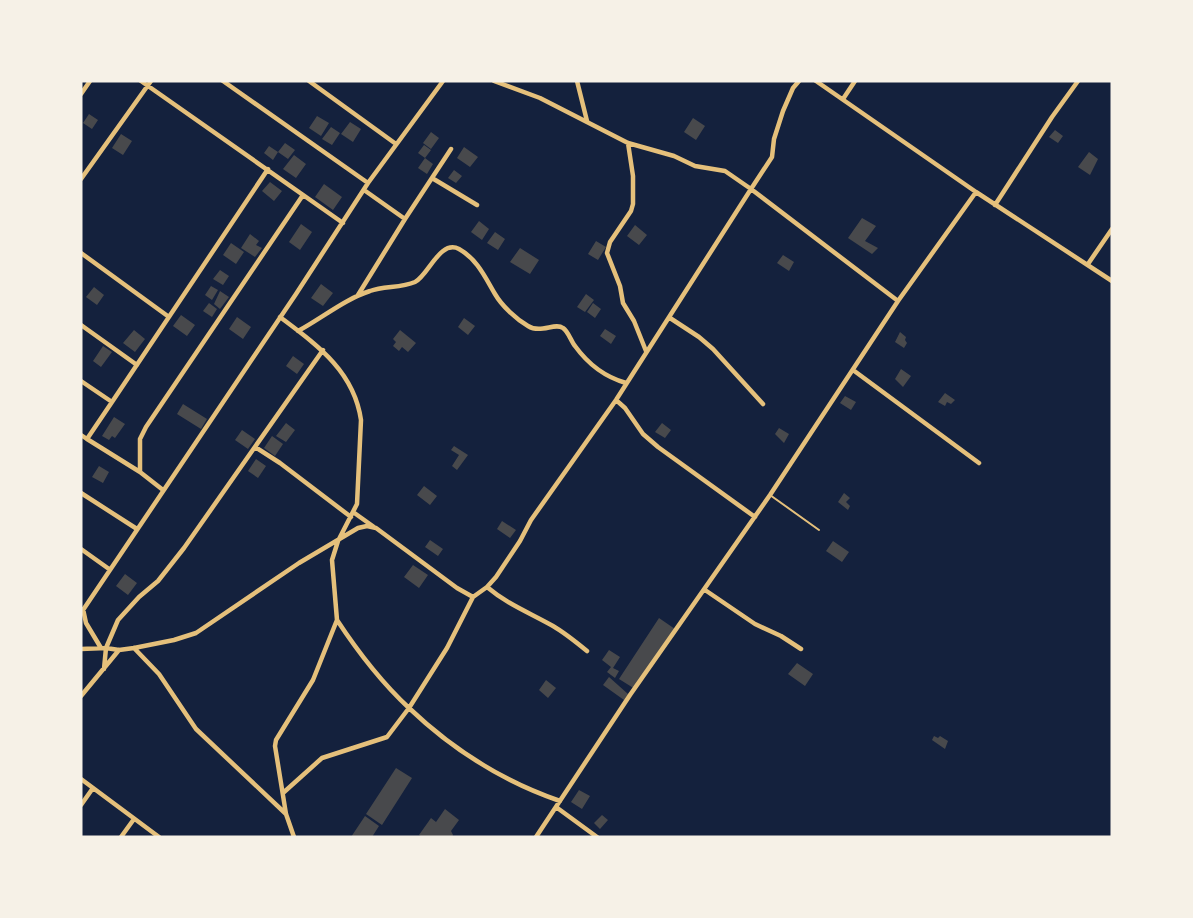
<svg xmlns="http://www.w3.org/2000/svg" width="1193" height="918" font-family="'DM Sans',sans-serif">
<style>
.building{fill:#48494c}
.lines{fill:none;stroke-linecap:round;stroke-linejoin:round}
.service{stroke:#e5c07b;stroke-width:2}
.minor{stroke:#e5c07b;stroke-width:4.5}
</style>
<rect width="100%" height="100%" fill="#14213d"/>
<path class="building" d="M89,114L98,120L92,129L83,123Z
M317,116L329,123L321,136L309,128Z
M693,118L705,126L696,140L684,132Z
M350,122L361,129L353,142L341,134Z
M331,127L340,133L332,145L322,139Z
M1055,130L1063,136L1058,143L1049,137Z
M431,132L439,138L431,149L423,143Z
M121,134L132,141L123,155L112,148Z
M285,143L295,150L288,159L278,152Z
M424,145L431,150L425,158L418,153Z
M269,146L278,152L273,160L264,153Z
M464,147L478,157L470,167L457,158Z
M1089,152L1098,159L1090,175L1078,167Z
M294,155L306,164L296,178L283,169Z
M425,158L433,164L427,174L418,168Z
M454,170L462,176L456,183L448,178Z
M270,182L282,191L274,201L262,191Z
M324,184L342,197L333,210L315,197Z
M862,218L876,226L865,241L878,248L872,254L848,238Z
M479,221L489,229L482,240L471,232Z
M301,224L312,232L300,250L289,242Z
M635,225L647,235L639,245L627,236Z
M495,232L505,239L498,250L487,243Z
M250,234L259,241L256,245L262,248L255,257L241,248Z
M596,241L606,247L598,260L588,254Z
M231,243L244,252L236,264L223,255Z
M520,248L539,260L530,274L510,262Z
M783,255L794,262L789,271L777,263Z
M220,270L229,276L223,285L213,279Z
M321,284L333,293L323,306L311,298Z
M211,286L218,290L212,300L205,295Z
M94,287L104,295L97,305L86,297Z
M220,291L229,297L220,309L214,304Z
M586,294L594,300L585,312L577,307Z
M209,303L217,309L212,317L203,311Z
M593,303L601,309L595,318L587,312Z
M181,315L195,325L187,336L173,326Z
M237,317L251,327L243,339L229,329Z
M464,318L475,326L468,335L458,327Z
M605,329L616,336L611,344L600,336Z
M134,330L145,339L135,352L123,343Z
M400,330L416,343L408,352L402,347L399,351L393,346L396,342L393,339Z
M900,332L906,337L905,340L907,343L904,348L895,342Z
M103,346L112,352L101,367L93,361Z
M293,356L304,364L297,374L286,366Z
M901,369L911,376L903,387L895,379Z
M945,393L955,400L951,404L947,402L945,406L938,402Z
M845,396L856,402L851,410L840,403Z
M183,404L207,419L201,429L177,414Z
M114,417L125,424L115,438L112,436L109,440L102,436Z
M286,423L295,430L286,442L276,436Z
M662,423L671,430L665,438L655,432Z
M779,428L789,434L784,443L775,434Z
M242,430L255,439L248,449L235,440Z
M272,436L283,444L275,456L264,448Z
M454,446L468,455L457,470L452,466L459,455L451,450Z
M256,459L266,466L258,478L248,471Z
M99,466L109,472L103,483L92,477Z
M424,486L437,496L430,505L417,495Z
M844,493L850,498L846,502L850,506L848,510L838,502Z
M502,521L516,530L510,538L497,529Z
M430,540L443,549L438,556L425,547Z
M833,541L849,552L842,562L826,551Z
M413,565L428,575L419,588L404,577Z
M125,574L137,583L128,595L116,586Z
M659,618L675,629L635,689L619,679Z
M609,650L620,657L613,668L619,671L615,678L607,672L611,667L602,660Z
M797,663L813,674L805,686L788,674Z
M609,677L628,694L624,700L603,685Z
M546,680L556,688L548,698L539,690Z
M934,736L938,738L940,736L948,741L945,749L932,740Z
M396,768L412,778L382,825L366,814Z
M579,790L590,796L582,809L571,802Z
M445,809L459,820L451,831L453,835L452,837H422L419,835L431,818L436,822Z
M602,815L608,820L600,829L594,823Z
M365,816L379,826L372,837H351Z"/>
<g class="lines">
<path class="service" d="M770,495L819,530"/>
<path class="minor" d="M141,81L343,223
M223,81L368,183
M309,81L396,144
M494,81L540,98L628,143L674,156L695,166L725,171L751,189L772,157L774,139L783,111L793,88L799,81
M577,81L587,121
M816,81L976,192L1112,281
M81,94L90,81
M843,99L855,81
M628,143L633,176V204L631,211L610,242L607,253L620,286L623,303L634,321L646,351
M432,178L477,205
M81,179L151,81
M364,190L405,219L451,149
M995,205L1052,117L1078,81
M81,253L169,317
M1088,264L1112,229
M358,295L405,219
M280,317C317,345 354,371 361,420L357,504L338,541L332,560L337,620L313,680L276,740L275,746L286,814L294,837
M670,318L699,337L713,349L763,404
M81,325L137,365
M298,331C322,318 345,299 370,291C384,286 401,288 415,282C428,276 440,239 459,249C477,259 485,277 495,294C502,306 516,319 528,326C541,334 555,322 563,328C568,331 571,341 575,346C588,364 605,377 626,383
M853,370L979,463
M81,381L112,402L87,439L81,435
M616,400L625,408L643,434L658,447L755,517
M112,402L268,169
M87,439L140,472L163,490
M255,447L280,463L351,517
M140,472V439L146,427L303,195
M81,493L137,529
M353,512L374,527
M81,549L109,569
M487,587C507,604 530,613 553,626C565,633 576,642 587,651
M705,590L755,624L781,636L801,649
M83,609L86,623L101,648
M81,613L296,294L368,183L443,81
M134,648L159,674L196,729L286,814
M81,649L106,648L119,650L134,648L174,640L196,633L299,563L358,528L367,526L376,528L457,588L473,597
M104,669L106,648L118,620L139,597L158,581L184,548L323,350
M81,696L119,650
M81,779L159,837
M283,793L322,758L387,737L409,708C380,681 358,652 337,620
M560,801C502,781 453,750 409,708L447,648L473,597L487,587L496,577L520,541L531,520L616,400L751,189L898,301
M81,805L93,788
M556,807L597,837
M121,837L134,819
M536,837L630,695L770,495L898,301L976,192"/>
</g>
<rect width="1193" height="918" fill="none" stroke="#f6f1e7" stroke-width="165"/>
</svg>
